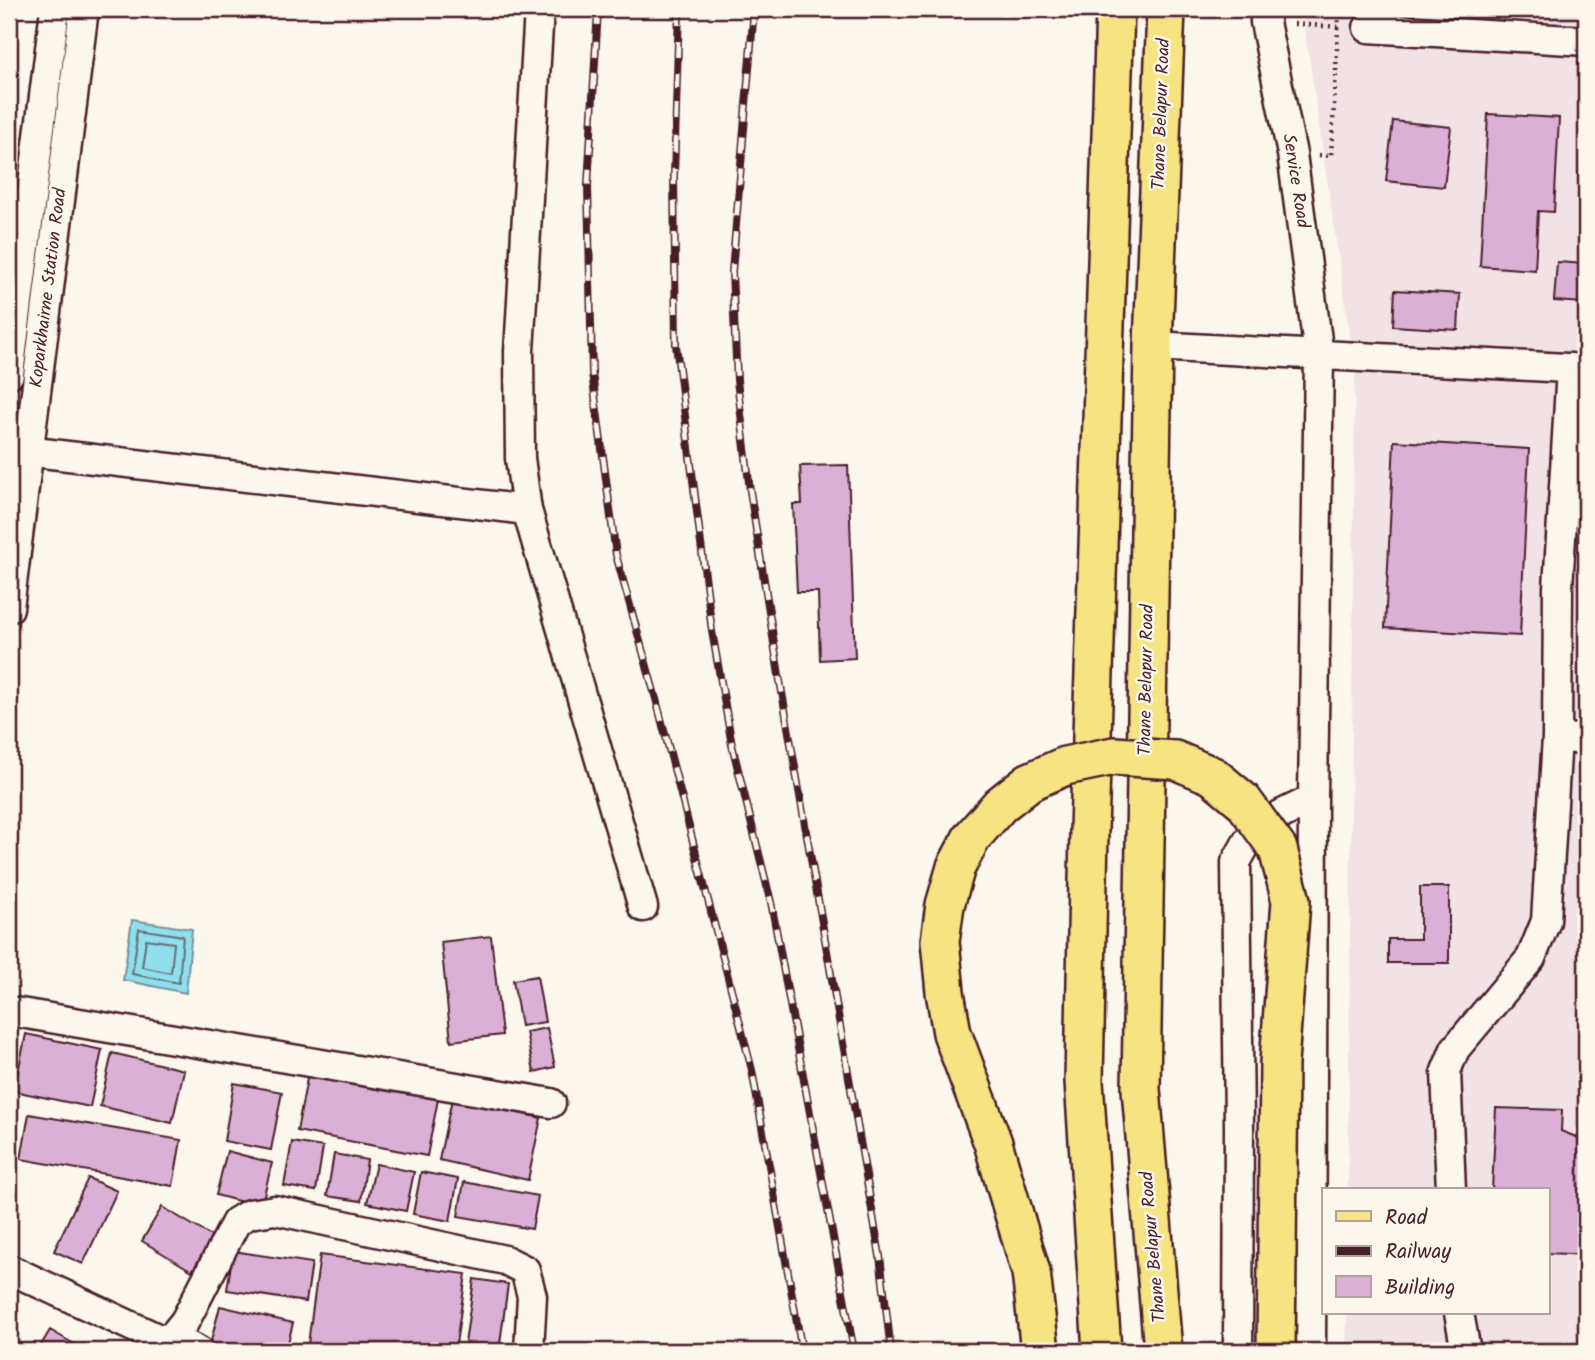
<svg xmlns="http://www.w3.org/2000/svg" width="1595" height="1360" font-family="Kalam,sans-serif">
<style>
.built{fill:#f1e2e5}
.water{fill:#90dfec;stroke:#74929f;stroke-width:2}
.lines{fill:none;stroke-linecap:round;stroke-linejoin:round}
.shore{stroke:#666c78;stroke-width:2}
.building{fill:#dbb0d6;stroke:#4a1f2b;stroke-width:2}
.minor-casing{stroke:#4a1f2b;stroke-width:33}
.major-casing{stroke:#4a1f2b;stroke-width:42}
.path{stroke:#4a1f2b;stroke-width:4.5;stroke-dasharray:2 5;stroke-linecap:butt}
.minor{stroke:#fbf7ec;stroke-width:28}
.major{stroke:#f6e381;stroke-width:37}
.rail-casing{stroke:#4a1f2b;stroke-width:8}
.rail{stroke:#fbf7ec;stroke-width:5;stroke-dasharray:16;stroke-linecap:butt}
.major-bridge-casing{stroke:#4a1f2b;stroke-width:42;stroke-linecap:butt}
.path-bridge{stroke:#4a1f2b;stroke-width:4.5;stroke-dasharray:2 5;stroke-linecap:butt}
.major-bridge{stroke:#f6e381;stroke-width:37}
.labels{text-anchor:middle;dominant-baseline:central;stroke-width:5;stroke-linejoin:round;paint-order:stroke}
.street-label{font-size:18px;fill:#4a1f2b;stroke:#fbf7ec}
</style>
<rect width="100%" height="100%" fill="#fbf7ec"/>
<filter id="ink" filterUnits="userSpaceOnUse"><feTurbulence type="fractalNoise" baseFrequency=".0143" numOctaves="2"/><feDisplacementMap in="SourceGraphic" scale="14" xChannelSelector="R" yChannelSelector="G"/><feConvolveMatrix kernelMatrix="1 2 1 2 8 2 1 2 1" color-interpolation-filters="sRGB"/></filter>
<g filter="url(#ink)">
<path class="built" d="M1302,9H1586V1351H1346L1347,1313H1548V1190H1348L1355,370Z"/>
<path class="water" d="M132,920L192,929L186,993L123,980Z"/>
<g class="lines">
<path class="shore" d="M139,929L183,936L179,983L132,974Z
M146,939L174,943L171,973L142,967Z"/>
</g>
<path class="building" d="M1488,114L1559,118L1554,212L1538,211L1535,270L1480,266Z
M1393,121L1451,127L1444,187L1386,181Z
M1557,262L1586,264L1584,303L1554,301Z
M1395,290L1460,294L1458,330L1393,326Z
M1394,441L1529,449L1520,636L1385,628Z
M848,465L855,658L820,660L818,592H797L793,504H802L800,466Z
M1420,887H1449V963H1388V939H1420Z
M491,936L502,1035L451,1041L441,942Z
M537,976L545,1022L521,1026L513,980Z
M547,1028L555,1067L534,1072L526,1032Z
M26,1034L102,1050L90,1107L14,1091Z
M112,1053L184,1070L172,1123L100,1106Z
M309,1068L439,1094L427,1156L297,1131Z
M234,1083L282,1092L271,1150L224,1141Z
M452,1099L541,1118L528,1180L439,1160Z
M1496,1108L1562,1110L1561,1131L1586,1141V1255L1548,1253V1190H1492Z
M29,1114L181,1140L173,1186L21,1159Z
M292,1142L323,1147L316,1191L284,1186Z
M227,1151L272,1163L261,1207L216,1195Z
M334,1154L367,1160L361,1201L327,1196Z
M376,1164L414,1172L406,1211L367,1203Z
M421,1172L458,1179L450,1221L413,1214Z
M88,1178L117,1191L83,1264L54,1251Z
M464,1182L538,1196L532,1229L458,1216Z
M162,1207L213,1237L192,1271L142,1241Z
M233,1251L312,1263L306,1302L227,1290Z
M320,1255L466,1274L455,1351H307Z
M474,1279L508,1284L499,1351H464Z
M220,1306L293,1323L286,1351H237L210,1345Z
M50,1330L86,1351H46L40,1347Z"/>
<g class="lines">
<g class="minor-casing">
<path id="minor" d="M539,9L519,352L520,458L527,510L643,907
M1265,9V22L1292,154L1319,355L1313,799L1311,1351
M1368,28L1586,41
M1153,346L1586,369
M9,374L55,9
M9,449L527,510
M9,608L84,9
M1557,737L1586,740
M9,1011L551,1103
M1451,1190L1446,1071L1455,1049L1531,958L1546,921L1557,737L1558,588L1571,368
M9,1269L159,1339L172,1337L185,1321L236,1222L249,1214L275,1210L505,1260L525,1270L532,1296L529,1351
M1459,1313L1466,1351
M172,1337L198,1351
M1238,1351L1239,1126L1236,862L1249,839L1282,814L1313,799"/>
</g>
<g class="major-casing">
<path id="major" d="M1102,1351L1084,1081L1089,831L1115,9
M1163,1351L1141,1089L1153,346L1166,9"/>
</g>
<path class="path" d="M1294,24L1341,27
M1319,155L1331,156L1336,71"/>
<use href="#minor" class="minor"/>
<use href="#major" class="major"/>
<g class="rail-casing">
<path id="rail" d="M598,9L588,185L592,373L616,555L656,699L752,1070L802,1351
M679,9L674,176L676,345L712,631L732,745L771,902L854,1351
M754,9L732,272L737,380L750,491L779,675L880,1256L891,1351"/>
</g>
<use href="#rail" class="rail"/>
<g class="major-bridge-casing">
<path id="major-bridge" d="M1040,1351L1031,1272L993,1143L952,1033L945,992L940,941L945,905L956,867L972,837L1000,805L1029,782L1065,766L1114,756L1175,760L1213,776L1243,801L1278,849L1291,901L1279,1063L1276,1351"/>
</g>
<path class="path-bridge" d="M1336,71L1339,9"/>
<use href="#major-bridge" class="major-bridge"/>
</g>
</g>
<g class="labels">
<g class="street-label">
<text transform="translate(1162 114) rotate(-88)">Thane Belapur Road</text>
<text transform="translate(1295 181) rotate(81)">Service Road</text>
<text transform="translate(49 288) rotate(-83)">Koparkhairne Station Road</text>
<text transform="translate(1147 680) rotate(-89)">Thane Belapur Road</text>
<text transform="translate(1154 1247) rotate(-95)">Thane Belapur Road</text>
</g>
</g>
<rect width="1595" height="1360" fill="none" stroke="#fbf7ec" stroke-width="35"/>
<rect x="18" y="18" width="1560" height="1325" fill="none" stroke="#4a1f2b" stroke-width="2.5" filter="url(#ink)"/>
<rect x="1322" y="1188" width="228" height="126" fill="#fbf7ec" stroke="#b4a19f" stroke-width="2"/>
<rect x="1336" y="1211" width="35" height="10" fill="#f6e381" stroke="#b4a19f" stroke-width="2"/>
<text x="1385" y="1224" font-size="21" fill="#4a1f2b">Road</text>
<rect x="1336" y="1246" width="35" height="10" fill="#4a1f2b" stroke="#b4a19f" stroke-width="2"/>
<text x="1385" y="1258" font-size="21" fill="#4a1f2b">Railway</text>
<rect x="1336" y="1276" width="35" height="21" fill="#dbb0d6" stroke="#b4a19f" stroke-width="2"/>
<text x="1385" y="1294" font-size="21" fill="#4a1f2b">Building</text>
</svg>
